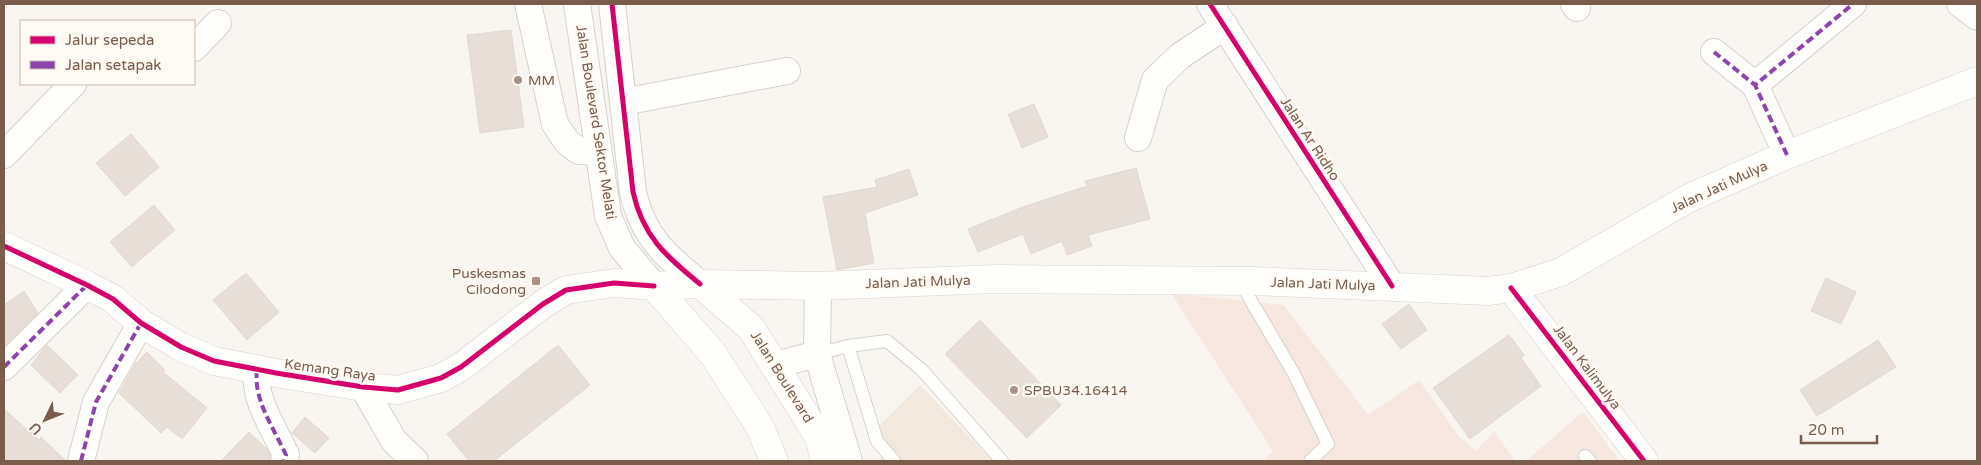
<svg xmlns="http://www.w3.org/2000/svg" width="1981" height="465" font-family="'Varela Round',sans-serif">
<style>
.residential{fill:#f2e8de}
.commercial{fill:#f6e8e1}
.building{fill:#e6ded7;stroke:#e2d8d2}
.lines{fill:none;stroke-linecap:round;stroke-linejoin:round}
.service-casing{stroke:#d7d1cb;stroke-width:14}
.minor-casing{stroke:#d7d1cb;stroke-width:28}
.tertiary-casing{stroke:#d7d1cb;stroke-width:29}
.secondary-casing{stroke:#d9d2cb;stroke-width:29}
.service{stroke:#fefefd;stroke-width:12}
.minor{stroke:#fefefd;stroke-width:26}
.tertiary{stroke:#fefefd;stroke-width:28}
.secondary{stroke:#fefefd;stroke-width:28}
.quiet{stroke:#8e44ad;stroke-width:4;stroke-dasharray:8 4;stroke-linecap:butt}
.cycleway-casing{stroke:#fffaf3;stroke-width:8}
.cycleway{stroke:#d6006c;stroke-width:5}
.poi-dot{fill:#a69286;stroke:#fffaf3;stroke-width:2}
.labels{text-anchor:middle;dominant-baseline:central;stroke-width:5;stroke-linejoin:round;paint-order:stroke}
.poi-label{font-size:14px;fill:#7a5c4d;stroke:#fffaf3;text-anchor:start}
.street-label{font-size:14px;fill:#7a5c4d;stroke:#fffaf3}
</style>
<rect width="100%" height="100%" fill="#f9f5f0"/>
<path class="residential" d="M920,385L992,461H881V455L871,434Z"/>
<path class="commercial" d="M1171,293L1284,305L1368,415L1419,380L1460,438L1476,451L1494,431L1515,461H1264L1273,451Z
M1583,412L1620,461H1526Z"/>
<path class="building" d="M511,30L524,127L480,133L467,35Z
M1034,104L1048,137L1022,148L1008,114Z
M131,134L159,167L125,196L96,163Z
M1136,168L1150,219L1088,235L1092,246L1067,255L1062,241L1031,254L1023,234L978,252L968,229L1023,207L1087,186L1085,181Z
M909,169L918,195L865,213L874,263L837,270L823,197L877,187L875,180Z
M154,205L175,230L132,267L110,242Z
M246,273L279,312L247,340L213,300Z
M1826,278L1856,292L1841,324L1811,311Z
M24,291L38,313L4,346V305Z
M1409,304L1427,330L1401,349L1382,324Z
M980,320L1061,405L1027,438L945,354Z
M1509,335L1524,355L1521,358L1541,386L1470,439L1433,388Z
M1878,340L1896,367L1817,416L1800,390Z
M47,345L78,375L60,393L31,365Z
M558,345L590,385L494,461H469L447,434Z
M147,352L165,370L163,372L207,408L182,439L167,427L161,433L119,393L135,364Z
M4,409L39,440L41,437L66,461H4Z
M305,417L329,438L315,453L292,433Z
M249,432L267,449L270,456L269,461H221Z"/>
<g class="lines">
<g class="service-casing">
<path id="service" d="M1240,282L1293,372L1328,444L1310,461
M848,346L877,441L894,461
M817,354L848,346L887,341L922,370L1002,461
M1585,456L1590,461"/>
</g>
<g class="minor-casing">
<path id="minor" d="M528,4L555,124L567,142L579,151L598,152
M577,4L608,216L622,248L654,286
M612,4L633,192C643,237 666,256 700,284
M1210,4L1392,286
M1574,4L1577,8
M1960,4L1977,17
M194,48L218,23
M1714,52L1755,85
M623,102L787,71
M1138,138L1155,80L1180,56L1225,26
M4,155L73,84
M1787,155L1755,85L1853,4
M818,286L817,354L849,461
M775,365L817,354
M4,367L87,285
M257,370C253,400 274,428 286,455L284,461
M363,387L394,441L415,461
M81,461L96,402L141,323"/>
</g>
<g class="tertiary-casing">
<path id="tertiary" d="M4,246L87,285L113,299L141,323L181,347L214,361L276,373L363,387L398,390L441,378L461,367L543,304L566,290L614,283L654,286
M1511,288L1644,461"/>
</g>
<g class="secondary-casing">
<path id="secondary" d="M700,284L751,328L819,437L825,461
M654,286L700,284L818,286L995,279L1254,281L1488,291L1511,288L1561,272L1689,198L1787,155L1977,81
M654,286L713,354L760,427L774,461"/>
</g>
<use href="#service" class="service"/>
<use href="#minor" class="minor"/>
<use href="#tertiary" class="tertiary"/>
<use href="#secondary" class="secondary"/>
<path class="quiet" d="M1714,52L1755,85
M1787,155L1755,85L1853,4
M4,367L87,285
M257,370C253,400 274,428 286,455L284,461
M81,461L96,402L141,323"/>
<g class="cycleway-casing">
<path id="cycleway" d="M612,4L633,192C643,237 666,256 700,284
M1210,4L1392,286
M4,246L87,285L113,299L141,323L181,347L214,361L276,373L363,387L398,390L441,378L461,367L543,304L566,290L614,283L654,286
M1511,288L1644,461"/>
</g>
<use href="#cycleway" class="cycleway"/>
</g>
<g class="poi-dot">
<circle cx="518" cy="80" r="5"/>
<rect x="531" y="276" width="10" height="10" rx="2.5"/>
<circle cx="1014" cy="390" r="5"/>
</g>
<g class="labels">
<g class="poi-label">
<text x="528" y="80">MM</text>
<text x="526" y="273" text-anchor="end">Puskesmas<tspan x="526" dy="16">Cilodong</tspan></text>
<text x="1024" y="390">SPBU34.16414</text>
</g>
<g class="street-label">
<text transform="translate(596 122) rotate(81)">Jalan Boulevard Sektor Melati</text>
<text transform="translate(1310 139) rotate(57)">Jalan Ar Ridho</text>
<text transform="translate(1719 187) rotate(-25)">Jalan Jati Mulya</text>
<text transform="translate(918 282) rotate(-2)">Jalan Jati Mulya</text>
<text transform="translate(1323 284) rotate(2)">Jalan Jati Mulya</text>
<text transform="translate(1587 367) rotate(53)">Jalan Kalimulya</text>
<text transform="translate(330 370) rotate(8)">Kemang Raya</text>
<text transform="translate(782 377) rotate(58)">Jalan Boulevard</text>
</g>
</g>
<rect width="1981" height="465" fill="none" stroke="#7a5c4d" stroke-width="10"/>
<rect x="20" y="20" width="175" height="65" fill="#fffaf3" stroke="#cabbb1"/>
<rect x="30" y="36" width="25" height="8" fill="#d6006c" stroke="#cabbb1"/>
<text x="65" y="45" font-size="15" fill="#7a5c4d">Jalur sepeda</text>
<rect x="30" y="61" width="25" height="8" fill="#8e44ad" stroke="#cabbb1"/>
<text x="65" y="70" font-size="15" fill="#7a5c4d">Jalan setapak</text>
<g transform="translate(45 420) rotate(227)" stroke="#fffaf3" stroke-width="4" paint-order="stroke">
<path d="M0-4L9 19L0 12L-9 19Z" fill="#7a5c4d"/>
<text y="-8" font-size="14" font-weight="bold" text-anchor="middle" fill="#7a5c4d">U</text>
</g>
<path d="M1801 435v8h76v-8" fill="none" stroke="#7a5c4d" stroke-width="2.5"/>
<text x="1808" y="435" font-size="15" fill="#7a5c4d" stroke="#fffaf3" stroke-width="4" paint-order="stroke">20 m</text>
</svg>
